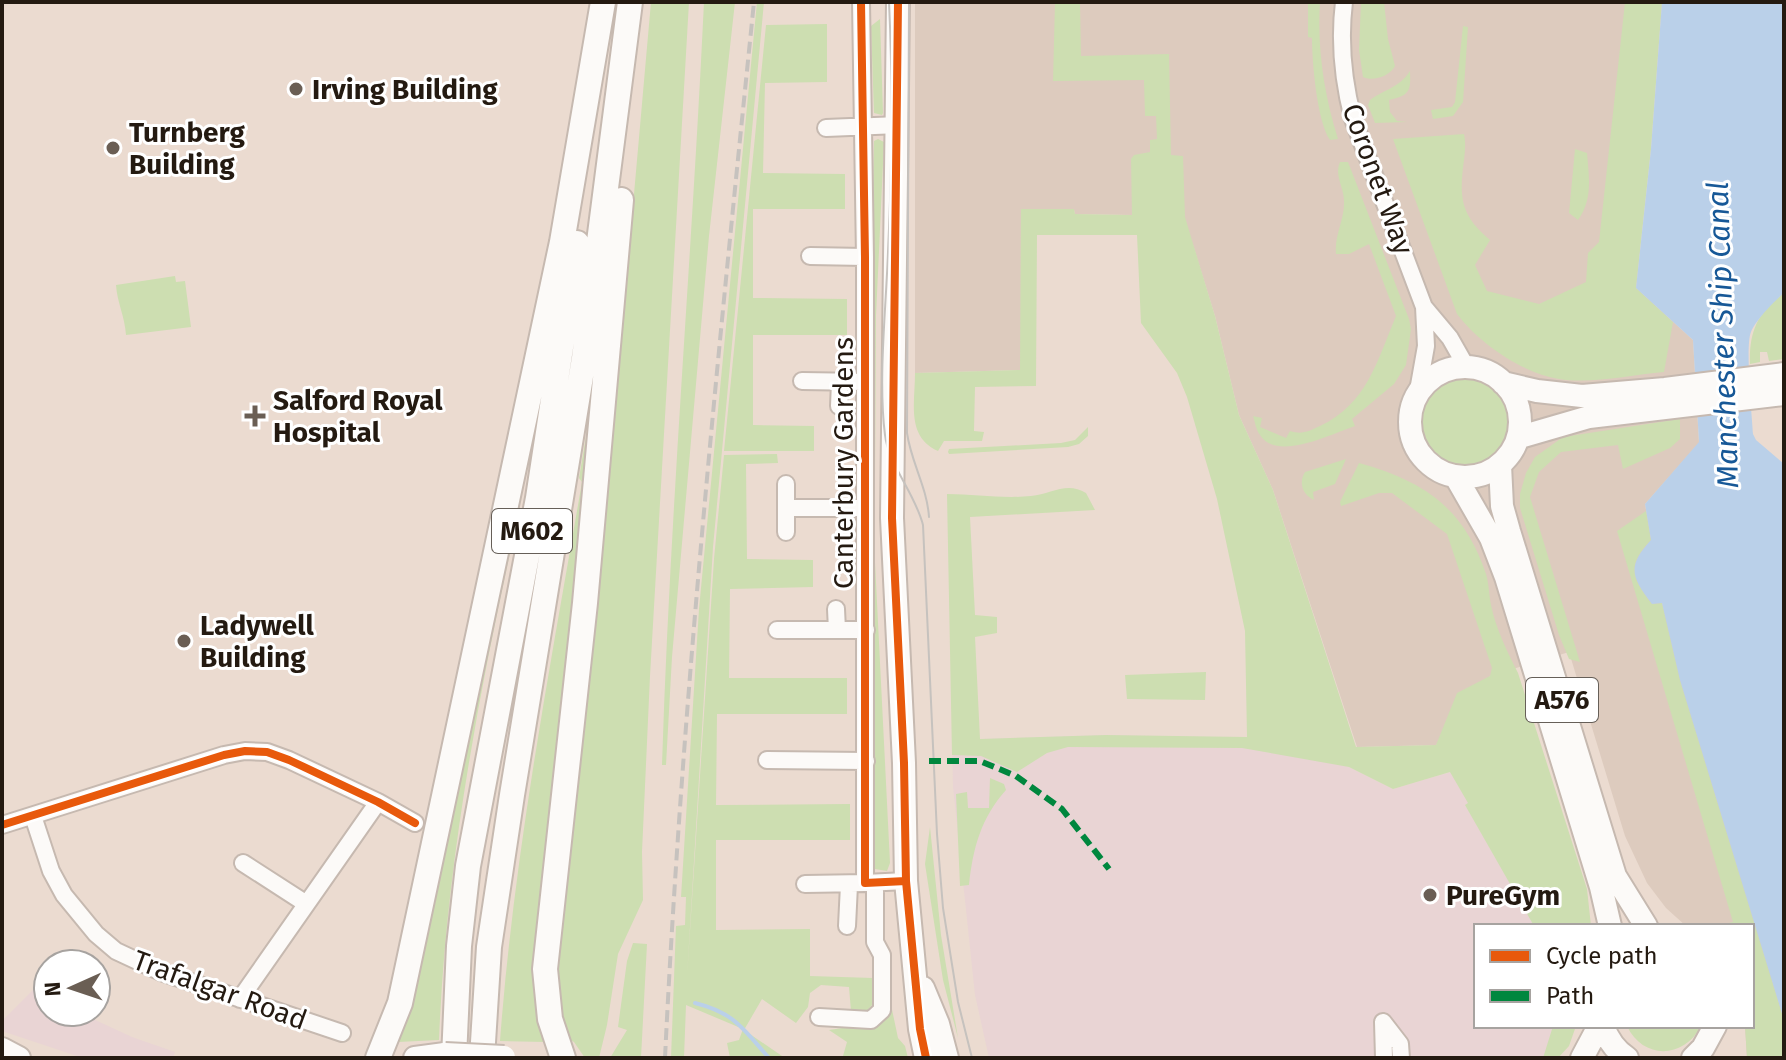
<svg xmlns="http://www.w3.org/2000/svg" width="1786" height="1060" font-family="'Fira Sans',sans-serif">
<style>
.commercial{fill:#e9d4d4}
.industrial{fill:#ddcbbe}
.green{fill:#cddeb1}
.water{fill:#bad0e9}
.lines{fill:none;stroke-linecap:round;stroke-linejoin:round}
.stream{stroke:#bad0e9;stroke-width:4}
.minor-casing{stroke:#c6b9b0;stroke-width:20}
.major-casing{stroke:#c6b9b0;stroke-width:26}
.highway-casing{stroke:#c6b9b0;stroke-width:28}
.minor{stroke:#fcfaf8;stroke-width:16}
.major{stroke:#fcfaf8;stroke-width:22}
.highway{stroke:#fcfaf8;stroke-width:24}
.tram{stroke:#c6c2be;stroke-width:2}
.rail{stroke:#c6c2be;stroke-width:4;stroke-dasharray:12 6;stroke-linecap:butt}
.major-bridge-casing{stroke:#c6b9b0;stroke-width:26;stroke-linecap:butt}
.major-bridge{stroke:#fcfaf8;stroke-width:22}
.quiet{stroke:#00873e;stroke-width:6;stroke-dasharray:12 6;stroke-linecap:butt}
.cycleway-casing{stroke:#fff;stroke-width:13}
.cycleway{stroke:#e8590c;stroke-width:8}
.poi-dot{fill:#6a5e54;stroke:#fff;stroke-width:3}
.labels{text-anchor:middle;dominant-baseline:central;stroke-width:6;stroke-linejoin:round;paint-order:stroke}
.shield{fill:#fff;stroke:#665f58;stroke-width:2}
.shield-label{font-size:26px;font-weight:bold;fill:#241a11}
.poi-label{font-size:28px;font-weight:bold;fill:#241a11;stroke:#fff;text-anchor:start}
.street-label{font-size:28px;fill:#241a11;stroke:#fff}
.water-label{font-size:30px;font-style:italic;fill:#175897;stroke:#fff}
</style>
<rect width="100%" height="100%" fill="#ebdbd0"/>
<path class="commercial" d="M1106,735L1247,738L1349,767L1393,789L1454,771L1540,926H1476V1026H1557L1547,1058H989L975,995L953,787L952,740Z
M36,987L48,995V1012H78L132,1037L175,1052L173,1058H83L2,1031V1021Z"/>
<path class="industrial" d="M915,2H1662L1636,288L1693,340L1699,443L1645,504L1662,603L1784,1020V1058H1747L1745,1026H1752V926H1686L1666,908L1647,883L1625,836L1569,652L1490,676L1436,745L1357,747L1273,490L1239,415L1215,316L1193,245L1132,215L1075,214L1074,210L1021,209V370L915,373Z"/>
<path class="green" d="M651,2H689L650,676L642,852L643,900L618,954L607,1025L599,1058H585L574,1042L567,1038L561,1018L555,964L628,262Z
M704,2H735L709,236L672,657L666,765H662C670,510 692,256 704,2Z
M757,2H764L713,547L687,977L714,559L724,455L777,454L778,463L746,464L747,559L813,560V587L730,589L729,678H847V714H717L716,805L850,804V840H716V930L810,929V976L873,978L872,1005L866,1012L851,1011L849,987L821,985L810,993L808,1007L796,1023L762,999L744,1030L785,1058H730L727,1043L739,1040L743,1029L686,1005L684,1058H671L676,926L685,925L686,897H681L699,609Z
M1055,2H1080L1081,56L1169,54L1171,155L1183,156L1185,217L1215,316L1239,415L1273,490L1356,747L1436,745L1457,693L1490,676L1492,668L1447,534L1392,493H1379L1341,506L1340,502L1359,463C1424,481 1464,508 1486,574C1489,584 1489,595 1491,605C1496,629 1507,651 1518,673L1587,889L1591,926H1534L1465,805L1468,803L1450,772L1393,789L1349,767L1242,748L1068,747L1047,753L1017,772L981,756L952,755L947,494C975,494 1003,499 1031,496C1051,494 1067,481 1086,493L1095,510L970,517L975,615L997,617V633L975,637L980,739L1106,735L1247,737L1245,631L1217,499L1187,397L1177,373L1141,323L1137,235H1037L1036,386L975,387L974,431L984,432L982,441H944L938,451C906,437 915,403 915,373L1020,370L1021,209H1074L1075,214L1132,215L1131,159L1134,155L1150,152V140L1157,139L1156,116H1145L1144,80L1053,81Z
M1308,2H1320C1317,49 1324,94 1338,139L1330,140C1317,121 1312,62 1312,38L1308,37Z
M1361,2H1384L1388,39L1395,66C1390,76 1373,82 1363,77L1359,50Z
M1625,2H1662L1651,149L1636,288L1673,322L1664,372C1630,375 1592,384 1559,379C1522,373 1479,343 1457,314L1393,139L1464,134C1466,143 1465,151 1464,160C1459,197 1460,215 1490,240L1475,265L1487,291L1539,304L1586,282L1588,253L1599,242Z
M880,19L883,113L882,115L874,113L871,26Z
M827,24V82L765,83L763,173L845,174V209H753V298L847,299V335H753V425L814,426V451H724L766,25Z
M1463,26L1468,27L1463,102L1453,116L1433,119L1431,110L1452,107L1455,102Z
M1410,71C1411,92 1409,95 1389,100L1390,112L1397,121L1407,122L1375,123L1368,105L1370,100C1385,89 1399,88 1410,71Z
M878,139L884,142L876,316L875,476H868L874,141Z
M1575,149L1587,153C1589,177 1593,199 1578,220L1569,213Z
M1340,162H1348L1409,319L1411,329L1406,365L1394,384L1352,419L1355,426C1331,434 1277,462 1260,435C1256,430 1255,422 1253,416L1262,418L1260,427L1286,438L1290,431C1302,435 1309,431 1320,426C1367,404 1377,361 1396,316L1369,244L1349,254H1336C1334,236 1345,219 1344,201C1344,187 1334,176 1340,162Z
M175,276L176,282L185,281L191,327L126,335C125,317 117,302 116,285Z
M1784,293V359L1769,361L1767,352H1760V362L1750,364C1749,332 1757,313 1784,293Z
M1420 422a45 45 0 1 1 90 0a45 45 0 1 1-90 0Z
M593,395L547,1042L500,1041C514,853 550,668 582,482L579,478Z
M1680,419V439L1670,448L1623,469L1618,445L1561,452L1539,472L1530,497L1580,662L1569,659L1559,635L1520,508V494L1526,473L1535,457L1563,437Z
M1088,427V436L1079,444L1068,447L949,454L948,452L949,449L1061,443L1075,440Z
M1346,459L1335,484L1313,492L1314,500C1303,495 1298,483 1305,472Z
M524,470L519,512C480,687 446,861 439,1040L398,1042L406,1015Z
M868,483H875L874,542L890,863L887,871L875,869L871,853Z
M1646,511L1651,540C1627,565 1631,577 1652,604L1662,603L1680,680L1784,1020V1058H1747L1745,1026H1752V926H1716L1733,922L1617,531Z
M1206,672L1205,700L1127,699L1125,675Z
M990,778L1004,784L1006,790C981,818 973,848 969,885L960,886L956,794L967,792L968,808H989Z
M930,827L941,935L958,1038L943,980L925,864Z
M633,943L647,944L641,1058H610L627,1030L618,1027L627,961Z
M890,1000L898,1038L905,1046L908,1058L843,1056L847,1042L829,1030L876,1023L885,1014Z
M1553,1026H1576L1569,1046L1558,1058H1543Z
M1627,1026H1701C1684,1059 1643,1060 1627,1026Z"/>
<path class="water" d="M1662,2H1784V293C1775,300 1755,321 1751,332C1745,345 1752,415 1753,434L1756,440L1784,464V1020L1680,680L1662,603L1652,604C1631,577 1627,566 1651,540L1645,504L1699,442L1693,340L1636,288L1651,149Z"/>
<g class="lines">
<path class="stream" d="M695,1003C735,1013 743,1029 769,1058"/>
<g class="minor-casing">
<path id="minor" d="M861,2L865,257V883L906,881
M1344,2C1339,42 1343,80 1353,119L1424,307L1426,346L1418,391
M826,128L899,125
M810,256L865,257
M1424,307L1450,338L1467,368
M802,381L865,382
M839,406L840,382
M786,484V508H864
M786,508V532
M836,609L837,630
M777,630H866
M767,760L866,761
M33,816L51,871L64,895L96,934L116,951L161,972L342,1033
M2,825L224,755L245,751L267,752L289,760L378,802L415,823
M243,863L305,903
M805,884L865,883
M847,926L849,885
M240,999L378,802
M819,1017L871,1020L882,1010V955L875,942V884
M1383,1022L1400,1044L1401,1058
M1383,1022L1384,1058"/>
</g>
<g class="major-casing">
<path id="major" d="M898,2L892,518L904,763L906,881L920,1029L926,1058
M1410 422a55 55 0 1 1 110 0a55 55 0 1 1-110 0Z
M1503,383L1537,391L1582,396L1665,389L1784,374
M1520,437L1589,417L1784,394
M1500,465L1502,506L1509,531L1615,876L1646,926
M1456,477L1491,538L1506,577L1601,887L1610,926
M923,988L938,1024L947,1058
M1603,1026C1608,1040 1615,1050 1627,1058
M2,1049L19,1058
M415,1058L445,1054
M1582,1058L1599,1026
M1693,1058L1703,1048L1715,1026"/>
</g>
<g class="highway-casing">
<path id="highway" d="M378,1058L400,1003L562,242L603,2
M454,1058L459,946L468,866L538,498L577,243
M482,1058L489,947L512,795L584,358L630,2
M563,1058L550,1019L545,969L585,603L621,200"/>
</g>
<use href="#minor" class="minor"/>
<use href="#major" class="major"/>
<use href="#highway" class="highway"/>
<path class="tram" d="M889,2C893,86 892,169 888,252C886,309 878,380 885,435C888,464 915,493 923,525L937,834L943,908L958,1002L972,1058
M909,2L907,433C911,462 927,487 929,517"/>
<path class="rail" d="M665,1058C682,705 718,354 754,2"/>
<g class="major-bridge-casing">
<path id="major-bridge" d="M445,1054L504,1057"/>
</g>
<use href="#major-bridge" class="major-bridge"/>
<path class="quiet" d="M929,761H980L1016,776L1062,809L1109,869"/>
<g class="cycleway-casing">
<path id="cycleway" d="M861,2L865,257V883L906,881
M898,2L892,518L904,763L906,881L920,1029L926,1058
M2,825L224,755L245,751L267,752L289,760L378,802L415,823"/>
</g>
<use href="#cycleway" class="cycleway"/>
</g>
<g class="poi-dot">
<circle cx="296" cy="89" r="8"/>
<circle cx="113" cy="148" r="8"/>
<path d="M251 404h8v8h8v8h-8v8h-8v-8h-8v-8h8z"/>
<circle cx="184" cy="641" r="8"/>
<circle cx="1430" cy="895" r="8"/>
</g>
<g class="labels">
<g class="shield">
<rect x="492" y="509" width="80" height="44" rx="6"/>
<rect x="1526" y="678" width="72" height="44" rx="6"/>
</g>
<g class="shield-label">
<text x="532" y="531">M602</text>
<text x="1562" y="700">A576</text>
</g>
<g class="poi-label">
<text x="312" y="89">Irving Building</text>
<text x="129" y="132">Turnberg<tspan x="129" dy="32">Building</tspan></text>
<text x="273" y="400">Salford Royal<tspan x="273" dy="32">Hospital</tspan></text>
<text x="200" y="625">Ladywell<tspan x="200" dy="32">Building</tspan></text>
<text x="1446" y="895">PureGym</text>
</g>
<g class="street-label">
<text transform="translate(1378 179) rotate(70)">Coronet Way</text>
<text transform="translate(843 463) rotate(-90)">Canterbury Gardens</text>
<text transform="translate(220 990) rotate(20)">Trafalgar Road</text>
</g>
<g class="water-label">
<text transform="translate(1723 335) rotate(-92)">Manchester Ship Canal</text>
</g>
</g>
<rect width="1786" height="1060" fill="none" stroke="#241a11" stroke-width="8"/>
<rect x="1474" y="924" width="280" height="104" fill="#ffffff" stroke="#a7a3a0" stroke-width="2"/>
<rect x="1490" y="950" width="40" height="12" fill="#e8590c" stroke="#a7a3a0" stroke-width="2"/>
<text x="1546" y="964" font-size="24" fill="#241a11">Cycle path</text>
<rect x="1490" y="990" width="40" height="12" fill="#00873e" stroke="#a7a3a0" stroke-width="2"/>
<text x="1546" y="1004" font-size="24" fill="#241a11">Path</text>
<g transform="translate(72 988) rotate(267)"><circle r="38" fill="#ffffff" stroke="#a7a3a0" stroke-width="2"/>
<path d="M0-6L14 30L0 20L-14 30Z" fill="#6a5e54"/>
<text y="-12" font-size="22" font-weight="bold" text-anchor="middle" fill="#241a11">N</text>
</g>
</svg>
